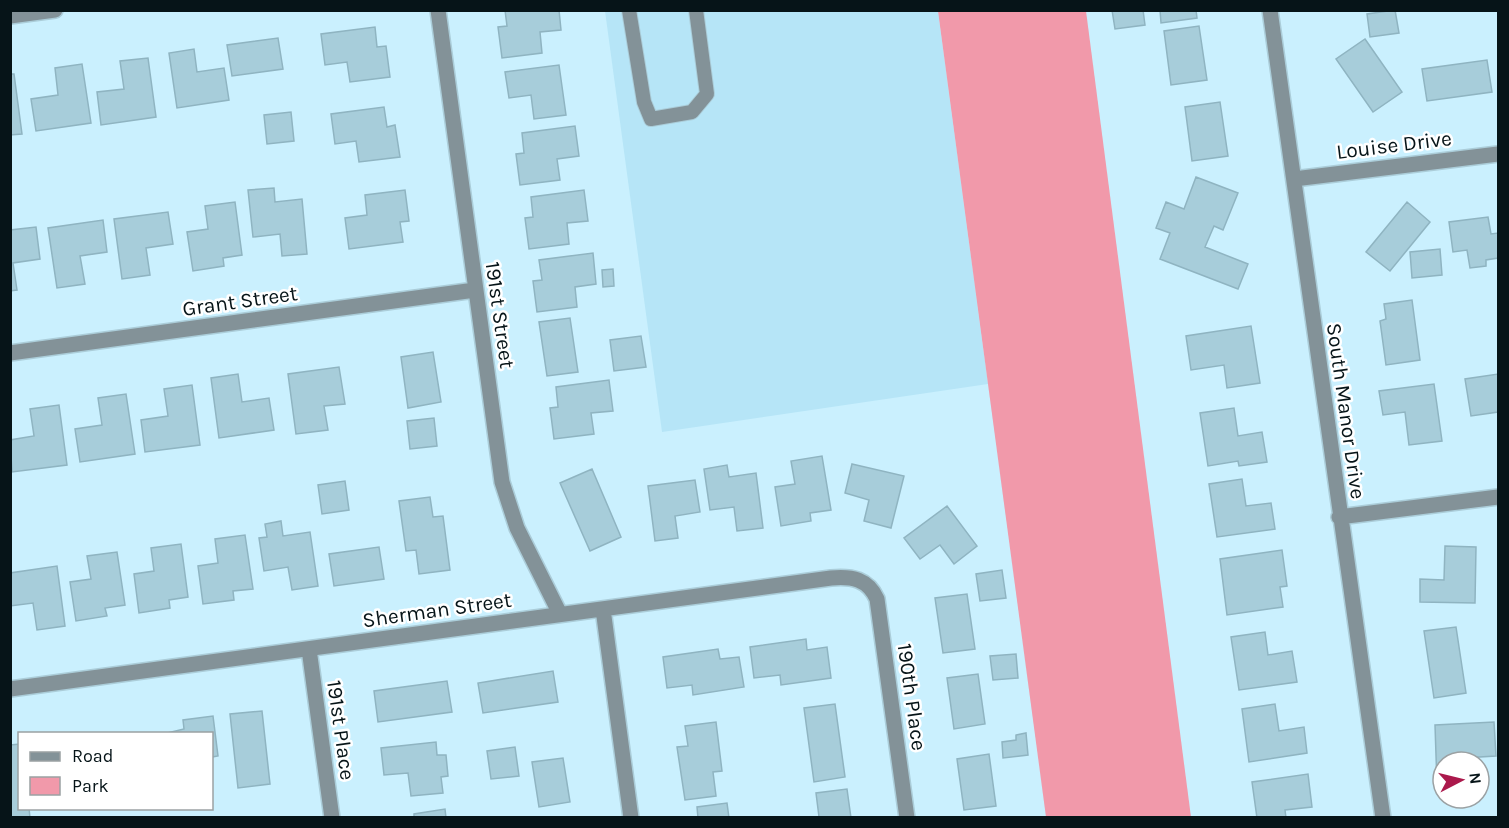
<svg xmlns="http://www.w3.org/2000/svg" width="1509" height="828" font-family="Karla,sans-serif">
<style>
.built{fill:#b6e5f7}
.green{fill:#f199aa}
.building{fill:#a7cdda;stroke:#8fb4c1;stroke-width:1.5}
.lines{fill:none;stroke-linecap:round;stroke-linejoin:round}
.service-casing{stroke:#abcdd9;stroke-width:16}
.minor-casing{stroke:#abcdd9;stroke-width:18}
.service{stroke:#839298;stroke-width:14}
.minor{stroke:#839298;stroke-width:15}
.labels{text-anchor:middle;dominant-baseline:central;stroke-width:5;stroke-linejoin:round;paint-order:stroke}
.street-label{font-size:21px;fill:#061418;stroke:#fff}
</style>
<rect width="100%" height="100%" fill="#caf0fe"/>
<path class="built" d="M605,11H938L988,384L662,432Z"/>
<path class="green" d="M938,11H1086L1191,817H1046Z"/>
<path class="building" d="M505,10H559L561,30L540,32L542,53L502,58L498,27L507,26Z
M1112,10H1143L1145,25L1115,29Z
M1160,10H1196L1197,18L1161,23Z
M1395,10L1399,33L1370,37L1367,14Z
M1199,26L1207,80L1171,85L1164,31Z
M375,27L377,47L386,46L390,77L350,82L347,62L325,65L321,34Z
M278,38L283,69L232,76L227,45Z
M1365,39L1402,92L1373,112L1336,59Z
M194,49L197,72L224,68L229,100L177,108L169,53Z
M148,58L156,117L101,125L97,92L124,89L120,61Z
M1487,60L1492,92L1427,101L1422,69Z
M82,64L91,123L36,131L31,99L58,95L55,68Z
M559,65L566,115L534,119L531,95L509,98L505,72Z
M10,74H14L22,134L10,135Z
M1220,102L1228,156L1192,161L1185,107Z
M384,107L387,127L395,125L400,157L359,162L356,141L335,144L331,114Z
M291,112L294,141L267,144L264,115Z
M575,126L579,156L557,159L560,180L520,185L516,154L524,153L522,133Z
M1196,177L1238,193L1223,230L1214,226L1205,247L1248,264L1238,289L1160,259L1170,233L1156,228L1166,202L1184,209Z
M274,188L275,202L302,199L307,254L282,256L280,234L253,237L248,190Z
M405,190L409,221L400,222L403,242L349,249L345,218L367,215L365,195Z
M584,190L588,221L567,223L569,244L529,249L525,218L533,217L531,197Z
M235,202L242,255L223,258L224,266L193,271L187,232L208,229L205,206Z
M1407,202L1430,222L1390,271L1366,252Z
M168,212L173,244L146,248L150,275L122,279L114,219Z
M1488,217L1491,234L1498,233V258L1486,260V266L1470,268L1467,250L1453,252L1449,222Z
M103,220L107,252L80,256L85,284L57,288L48,228Z
M36,227L40,259L13,263L17,290L10,291V230Z
M1440,249L1442,275L1412,278L1410,252Z
M593,253L596,284L575,287L577,307L537,312L533,281L542,280L539,260Z
M613,269L614,286L603,287L602,270Z
M1412,300L1420,360L1386,365L1380,321L1386,319L1384,304Z
M570,318L578,372L547,376L539,322Z
M1251,326L1260,383L1227,388L1224,365L1191,370L1186,336Z
M641,336L646,367L614,371L610,340Z
M433,352L441,402L408,408L401,357Z
M339,367L345,404L324,406L328,430L296,434L288,374Z
M238,374L242,402L269,398L274,430L219,438L211,378Z
M1498,374V412L1471,416L1465,379Z
M609,380L613,411L591,413L594,434L554,439L550,408L558,407L556,387Z
M1434,384L1442,441L1409,445L1405,412L1383,415L1379,391Z
M192,385L200,445L145,452L141,420L168,416L164,389Z
M126,394L135,454L80,462L75,429L102,425L98,398Z
M59,405L67,465L12,472L10,440L34,436L30,409Z
M1234,408L1238,436L1262,432L1267,462L1239,466L1238,461L1208,466L1200,413Z
M434,418L437,446L410,449L407,421Z
M822,456L831,510L810,513L811,521L781,526L775,487L795,484L791,461Z
M852,464L904,476L891,528L864,521L869,500L845,493Z
M727,465L729,477L756,473L763,528L737,531L734,507L710,510L704,469Z
M592,469L621,537L590,551L560,483Z
M1242,479L1246,506L1271,503L1275,529L1217,537L1209,484Z
M695,480L700,512L675,516L678,538L655,541L648,486Z
M345,481L349,510L322,514L318,485Z
M430,497L433,517L443,516L450,570L419,574L416,550L406,551L399,501Z
M947,506L977,546L954,564L940,545L920,559L904,538Z
M281,521L283,536L310,532L318,586L292,590L288,567L264,571L259,538L267,537L265,524Z
M245,535L253,589L233,591L234,600L203,604L198,566L218,563L215,539Z
M181,544L188,597L169,600L170,608L139,613L134,574L154,571L151,548Z
M1445,546L1476,547L1475,603L1420,602V579L1444,580Z
M379,547L384,579L334,586L329,554Z
M1282,550L1287,586L1280,587L1283,607L1227,615L1220,559Z
M117,552L125,605L105,608L107,616L76,621L70,582L91,579L87,556Z
M57,566L65,626L37,630L33,603L10,606V573Z
M1002,570L1006,598L980,601L976,574Z
M967,594L975,649L943,653L935,598Z
M1456,627L1466,693L1434,698L1424,631Z
M1265,632L1268,655L1292,651L1297,682L1239,690L1231,637Z
M806,639L807,650L827,647L831,678L781,685L780,675L754,678L750,647Z
M718,649L720,659L739,657L744,687L693,695L692,685L667,688L663,657Z
M1016,654L1018,678L993,680L990,656Z
M553,671L558,702L483,713L478,683Z
M978,674L985,724L954,729L947,678Z
M447,681L452,712L378,722L374,691Z
M835,704L845,777L814,782L804,708Z
M1275,704L1279,731L1304,727L1307,753L1249,762L1242,709Z
M262,711L270,784L238,788L230,714Z
M213,716L218,756L212,757V734H163L184,729L183,720Z
M716,722L722,771L713,772L716,796L685,800L677,747L688,746L685,726Z
M1494,722L1496,756L1463,758V762H1443V785H1437L1435,725Z
M1026,733L1028,755L1003,758L1002,742L1016,740V735Z
M436,742L437,755H446L448,776L441,777L443,793L411,796L408,773L384,775L381,748Z
M20,744V808H29L30,818H10V745Z
M515,747L519,776L491,779L487,751Z
M989,754L996,806L964,810L957,759Z
M563,758L570,802L539,807L532,762Z
M1308,774L1312,807L1285,810L1286,818H1257L1252,782Z
M847,789L851,818H816L819,817L816,793Z
M727,803L729,818H698L697,807Z
M445,809L446,818H414V814Z"/>
<g class="lines">
<g class="service-casing">
<path id="service" d="M629,10L644,102L651,119L692,112L707,94L696,10"/>
</g>
<g class="minor-casing">
<path id="minor" d="M438,10L502,482L517,528L560,614
M1270,10L1383,818
M10,16L55,10
M1294,179L1498,154
M10,353L475,290
M1339,517L1498,497
M603,609L631,818
M309,649L332,818
M10,689L831,578C852,576 868,579 877,599L907,818"/>
</g>
<use href="#service" class="service"/>
<use href="#minor" class="minor"/>
</g>
<g class="labels">
<g class="street-label">
<text transform="translate(1394 145) rotate(-7)">Louise Drive</text>
<text transform="translate(240 301) rotate(-8)">Grant Street</text>
<text transform="translate(500 315) rotate(82)">191st Street</text>
<text transform="translate(1346 411) rotate(82)">South Manor Drive</text>
<text transform="translate(437 610) rotate(-8)">Sherman Street</text>
<text transform="translate(912 697) rotate(82)">190th Place</text>
<text transform="translate(341 730) rotate(82)">191st Place</text>
</g>
</g>
<rect width="1509" height="828" fill="none" stroke="#061418" stroke-width="24"/>
<rect x="18" y="732" width="195" height="78" fill="#ffffff" stroke="#9ba1a3" stroke-width="1.5"/>
<rect x="30" y="752" width="30" height="9" fill="#839298" stroke="#9ba1a3" stroke-width="1.5"/>
<text x="72" y="762" font-size="18" fill="#061418">Road</text>
<rect x="30" y="777" width="30" height="18" fill="#f199aa" stroke="#9ba1a3" stroke-width="1.5"/>
<text x="72" y="792" font-size="18" fill="#061418">Park</text>
<g transform="translate(1461 780) rotate(83)"><circle r="28" fill="#ffffff" stroke="#9ba1a3" stroke-width="1.5"/>
<path d="M0-4.5L10 22L0 15L-10 22Z" fill="#ab194c"/>
<text y="-9" font-size="16" font-weight="bold" text-anchor="middle" fill="#061418">N</text>
</g>
</svg>
